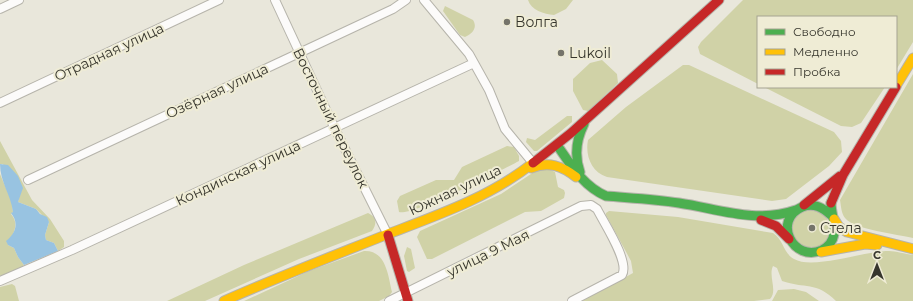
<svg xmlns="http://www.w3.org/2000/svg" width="913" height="301" font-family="Montserrat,sans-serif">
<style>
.green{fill:#d0d2a7}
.water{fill:#98c3e1}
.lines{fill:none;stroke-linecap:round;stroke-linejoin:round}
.street-casing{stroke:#b6b4ab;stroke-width:10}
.fast-casing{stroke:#b6b4ab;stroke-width:11}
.slow-casing{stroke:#b6b4ab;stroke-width:11}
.jam-casing{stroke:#b6b4ab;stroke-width:11}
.street{stroke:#fcfbfa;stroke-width:8}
.fast{stroke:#4caf50;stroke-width:9}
.slow{stroke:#ffc107;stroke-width:9}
.jam{stroke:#c62828;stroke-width:9}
.poi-dot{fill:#75746a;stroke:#efecd5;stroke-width:1.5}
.labels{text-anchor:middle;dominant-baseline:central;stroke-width:4;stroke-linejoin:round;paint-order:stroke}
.poi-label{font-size:14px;fill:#37362d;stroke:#efecd5;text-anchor:start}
.street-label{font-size:14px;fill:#37362d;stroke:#efecd5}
</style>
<rect width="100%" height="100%" fill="#e9e7db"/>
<path class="green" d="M528,0H573L566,9L554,15C544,14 531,10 528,0Z
M743,0H913V42L896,70V17H758V84L700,54L698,47L701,42Z
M445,6L473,20C478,28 472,34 465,37L460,35L443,11Z
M602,60L617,74L618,83L588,111L583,110L573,91V79L590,63Z
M683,65H689L834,132L841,141L842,152L829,166L786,199L772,201L607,177C591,172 585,155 588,140L626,107Z
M913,74V238C897,234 855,230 845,218C841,213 841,205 840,200Z
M764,87H885L861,123L852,127L841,126Z
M567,116H572V122L537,151H534L526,142L527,138L535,140Z
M0,141L32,200L50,219L64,241V247L58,251L54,243L46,240L45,235L49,222L36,209L18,202L19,197L3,164H0Z
M507,146L514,147L519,156V161C502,170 411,217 399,212L397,201L400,196L436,180H454L462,167Z
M547,168L555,172L558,187L564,190L565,193L564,198L541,211L525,212L432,259H427L417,237L420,231L501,194L534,172Z
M0,174L12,202L13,212L11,214C20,225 13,233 8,245L14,248L18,257L24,265L20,269L0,276Z
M792 229a19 19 0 1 1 38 0a19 19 0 1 1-38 0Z
M609,211L678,217L773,233C784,240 783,253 794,259C813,270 864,251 889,251C896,251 905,254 913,255V301H836C816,281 805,289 782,281L777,268L773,266C768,276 778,291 770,299L754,301H582L633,273L631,261L606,215V213Z
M368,213C377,217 377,224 372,231L299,259L205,301H167L244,265Z
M407,247L411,249L415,268L409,272L407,271L404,256Z
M364,251C386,250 388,275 392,292L389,296L379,301H244L309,271Z
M12,284L15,286L19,301H0V287Z
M794,289L806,292L819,301H772L778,290Z"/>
<path class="water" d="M0,164L8,165L18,176L23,188L18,202L36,209L40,214L47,217L49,222L45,235L46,240L54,243L58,251L24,265L18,257L14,248L8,245L6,241C16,233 19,223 11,213L13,212C11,195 0,182 0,164Z"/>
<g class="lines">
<g class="street-casing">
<path id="street" d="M275,0L335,129L388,235
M424,0L469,54L489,90L505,129L533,163
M0,9L19,0
M0,103L219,0
M28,180L393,9L406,0
M0,281L72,250L474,63
M389,301L581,206L591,205L597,209C604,223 630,262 622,275L572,301"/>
</g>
<g class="fast-casing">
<path id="fast" d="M557,145C571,165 583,186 606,196C630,198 655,199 679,203C719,209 756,224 796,210
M580,172C574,155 576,140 584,124
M831,203C831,213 836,224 834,234C833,241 828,247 822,250C793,263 772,220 802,207C814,202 823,208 832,216"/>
</g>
<g class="slow-casing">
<path id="slow" d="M896,86L913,58
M531,168C549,161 562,166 576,177
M834,219L839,227L847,232L913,249
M821,252L865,244L877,245
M224,301C278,277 333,256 388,234C438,215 490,197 533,163"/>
</g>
<g class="jam-casing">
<path id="jam" d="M533,163L571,133L719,0
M831,203L843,175L896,87
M804,205L840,176
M761,220L776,226L789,239
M388,235L408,301"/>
</g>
<use href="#street" class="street"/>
<use href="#fast" class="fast"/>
<use href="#slow" class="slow"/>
<use href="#jam" class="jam"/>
</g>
<g class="poi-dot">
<circle cx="507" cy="22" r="4"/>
<circle cx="561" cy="53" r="4"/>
<circle cx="812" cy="228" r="4"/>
</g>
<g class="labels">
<g class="poi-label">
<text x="515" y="22">Волга</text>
<text x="569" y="53">Lukoil</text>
<text x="820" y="228">Стела</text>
</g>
<g class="street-label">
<text transform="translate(109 52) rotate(-25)">Отрадная улица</text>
<text transform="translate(217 91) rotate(-25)">Озёрная улица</text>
<text transform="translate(331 118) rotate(64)">Восточный переулок</text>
<text transform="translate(238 173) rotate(-25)">Кондинская улица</text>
<text transform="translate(455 190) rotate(-25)">Южная улица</text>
<text transform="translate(488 253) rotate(-26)">улица 9 Мая</text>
</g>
</g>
<rect x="757" y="16" width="140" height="72" fill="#efecd5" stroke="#a5a392"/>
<rect x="765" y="29" width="20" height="6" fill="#4caf50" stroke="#a5a392"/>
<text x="793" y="36" font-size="12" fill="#37362d">Свободно</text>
<rect x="765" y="49" width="20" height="6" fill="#ffc107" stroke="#a5a392"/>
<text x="793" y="56" font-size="12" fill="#37362d">Медленно</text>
<rect x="765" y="69" width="20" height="6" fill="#c62828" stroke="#a5a392"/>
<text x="793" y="76" font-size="12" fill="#37362d">Пробка</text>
<g transform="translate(877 265)" stroke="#efecd5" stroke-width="3" paint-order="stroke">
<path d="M0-3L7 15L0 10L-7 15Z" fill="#37362d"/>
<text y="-6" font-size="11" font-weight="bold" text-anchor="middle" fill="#37362d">С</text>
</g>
</svg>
